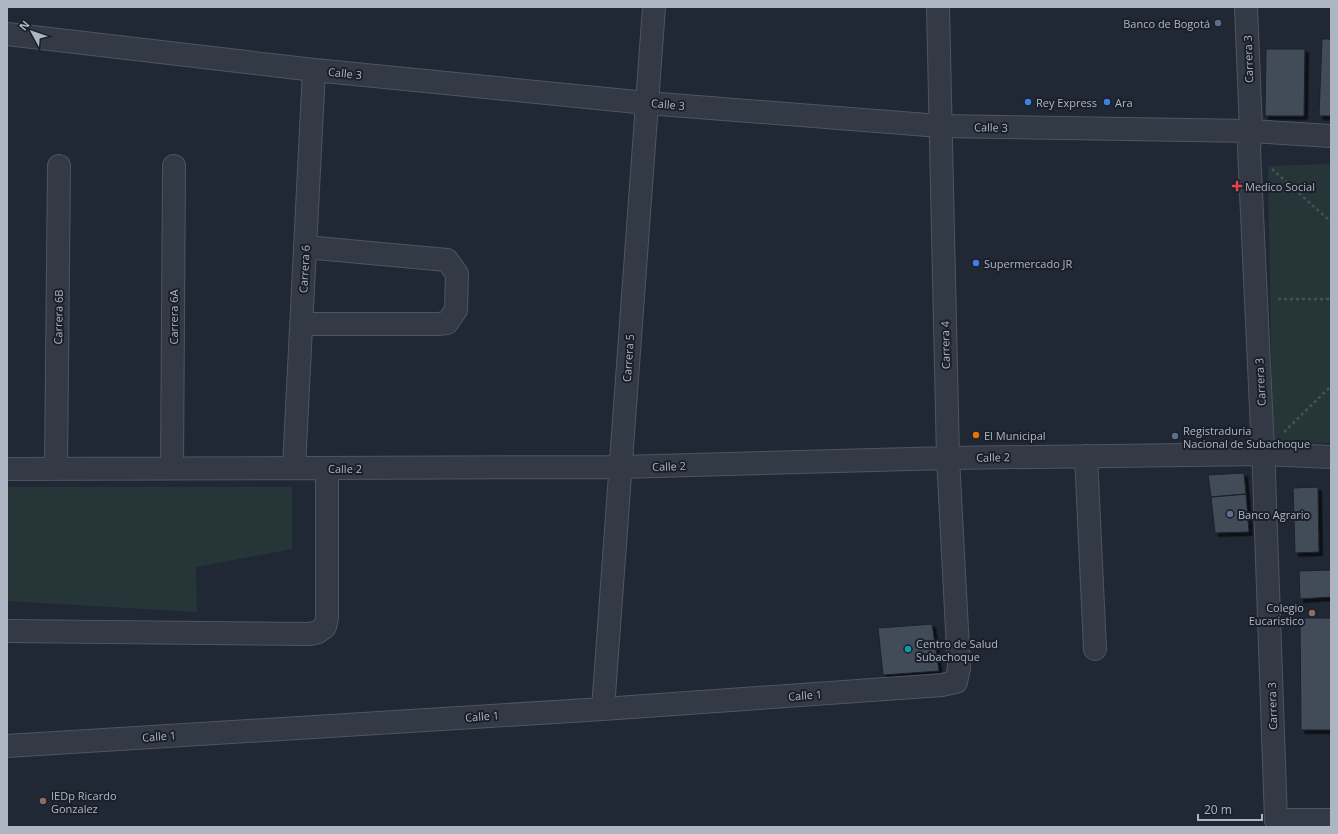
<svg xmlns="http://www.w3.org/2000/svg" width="1338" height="834" font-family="'Open Sans',sans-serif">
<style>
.green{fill:#263638}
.building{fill:#424b59;stroke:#1c212c;filter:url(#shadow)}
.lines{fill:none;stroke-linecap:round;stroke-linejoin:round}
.minor-casing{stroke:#4f5560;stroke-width:24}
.path{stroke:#425255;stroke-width:2.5;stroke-dasharray:3 3;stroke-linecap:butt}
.minor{stroke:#343a45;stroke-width:22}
.service-dot{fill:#5c6f8a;stroke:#1a1f2a;stroke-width:1.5}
.shop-dot{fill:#3f7fe0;stroke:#1a1f2a;stroke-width:1.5}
.health-dot{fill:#e0444e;stroke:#1a1f2a;stroke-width:1.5}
.food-dot{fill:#e8710a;stroke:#1a1f2a;stroke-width:1.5}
.education-dot{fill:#8d6e63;stroke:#1a1f2a;stroke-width:1.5}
.culture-dot{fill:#0f9aa8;stroke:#1a1f2a;stroke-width:1.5}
.labels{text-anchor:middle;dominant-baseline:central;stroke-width:4;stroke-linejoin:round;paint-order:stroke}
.poi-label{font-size:11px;fill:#aeb5c2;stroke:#1a1f2a;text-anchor:start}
.street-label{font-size:11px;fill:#aeb5c2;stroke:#1a1f2a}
</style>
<defs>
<filter id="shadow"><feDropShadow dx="3.5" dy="3.5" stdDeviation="0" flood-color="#0009"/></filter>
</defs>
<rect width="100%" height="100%" fill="#212835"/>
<path class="green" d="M1331,164V443L1273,444L1268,166Z
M7,487H292V549L196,567L197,612L7,601Z"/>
<path class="building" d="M1322,39H1331V116H1319Z
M1266,49H1305L1304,116H1265Z
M1244,473L1246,494L1211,497L1208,475Z
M1318,487L1319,552L1295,553L1293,488Z
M1246,494L1249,532L1215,533L1211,497Z
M1331,570V597L1300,599L1299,571Z
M1300,618H1331V730H1301Z
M932,624L939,671L883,675L878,628Z"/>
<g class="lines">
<g class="minor-casing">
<path id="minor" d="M1246,7L1251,131L1249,149L1264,473L1276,820L1283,827
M7,34L314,70L647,103L940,126L1251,131L1331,136
M301,324H438L447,323L456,310L457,274L447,260L305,247
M1086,456L1095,649
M294,467L314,70
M56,468L59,166
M172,468L174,166
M7,469L621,467L948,458L1263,454L1331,457
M7,631L310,634L318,632L325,627L327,618V468
M603,709L654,7
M7,746L603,709L942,685L956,682L959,668L948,458L938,7
M1276,820H1331"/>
</g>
<path class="path" d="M1272,169L1331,222
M1278,299H1331
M1284,432L1331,386"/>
<use href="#minor" class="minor"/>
</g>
<g class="service-dot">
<circle cx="1218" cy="23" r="4"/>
<circle cx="1175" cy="436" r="4"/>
<circle cx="1230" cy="514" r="4"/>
</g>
<g class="shop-dot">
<circle cx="1028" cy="102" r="4"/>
<circle cx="1107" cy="102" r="4"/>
<circle cx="976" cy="263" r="4"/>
</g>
<path class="health-dot" d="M1235 180h4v4h4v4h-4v4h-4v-4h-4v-4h4z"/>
<circle class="food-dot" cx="976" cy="435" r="4"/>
<g class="education-dot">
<circle cx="1312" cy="613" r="4"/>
<circle cx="43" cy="801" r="4"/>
</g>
<circle class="culture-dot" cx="908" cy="649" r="4"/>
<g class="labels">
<g class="poi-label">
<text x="1210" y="23" text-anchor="end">Banco de Bogotá</text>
<text x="1036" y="102">Rey Express</text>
<text x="1115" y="102">Ara</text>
<text x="1245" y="186">Medico Social</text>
<text x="984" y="263">Supermercado JR</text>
<text x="1183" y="430">Registraduria<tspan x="1183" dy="13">Nacional de Subachoque</tspan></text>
<text x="984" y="435">El Municipal</text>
<text x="1238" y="514">Banco Agrario</text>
<text x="1304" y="607" text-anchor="end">Colegio<tspan x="1304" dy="13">Eucaristico</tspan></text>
<text x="916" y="643">Centro de Salud<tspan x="916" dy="13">Subachoque</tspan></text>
<text x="51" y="795">IEDp Ricardo<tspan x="51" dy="13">Gonzalez</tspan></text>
</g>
<g class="street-label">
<text transform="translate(1248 59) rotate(-92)">Carrera 3</text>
<text transform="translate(345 73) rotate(6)">Calle 3</text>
<text transform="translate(668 104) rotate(5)">Calle 3</text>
<text transform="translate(991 127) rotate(1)">Calle 3</text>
<text transform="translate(304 269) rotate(-87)">Carrera 6</text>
<text transform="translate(58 317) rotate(-89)">Carrera 6B</text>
<text transform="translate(173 317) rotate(-90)">Carrera 6A</text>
<text transform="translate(945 345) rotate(-91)">Carrera 4</text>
<text transform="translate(628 358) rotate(-86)">Carrera 5</text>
<text transform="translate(1260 382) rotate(-93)">Carrera 3</text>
<text transform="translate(993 457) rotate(-1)">Calle 2</text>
<text transform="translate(669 466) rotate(-2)">Calle 2</text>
<text x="345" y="468">Calle 2</text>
<text transform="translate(805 695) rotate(-4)">Calle 1</text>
<text transform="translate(1272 706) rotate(-92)">Carrera 3</text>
<text transform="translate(482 716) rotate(-4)">Calle 1</text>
<text transform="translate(159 736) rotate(-4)">Calle 1</text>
</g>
</g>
<rect width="1338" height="834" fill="none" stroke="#aeb5c2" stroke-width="16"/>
<g transform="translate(32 32) rotate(310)" stroke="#1a1f2a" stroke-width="3" paint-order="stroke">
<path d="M0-3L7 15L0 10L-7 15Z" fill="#aeb5c2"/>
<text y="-6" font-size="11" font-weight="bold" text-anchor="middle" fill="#aeb5c2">N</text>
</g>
<path d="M1198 814v6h64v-6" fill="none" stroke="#aeb5c2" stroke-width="2"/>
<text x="1204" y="814" font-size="12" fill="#aeb5c2" stroke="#1a1f2a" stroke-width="3" paint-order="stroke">20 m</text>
</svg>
